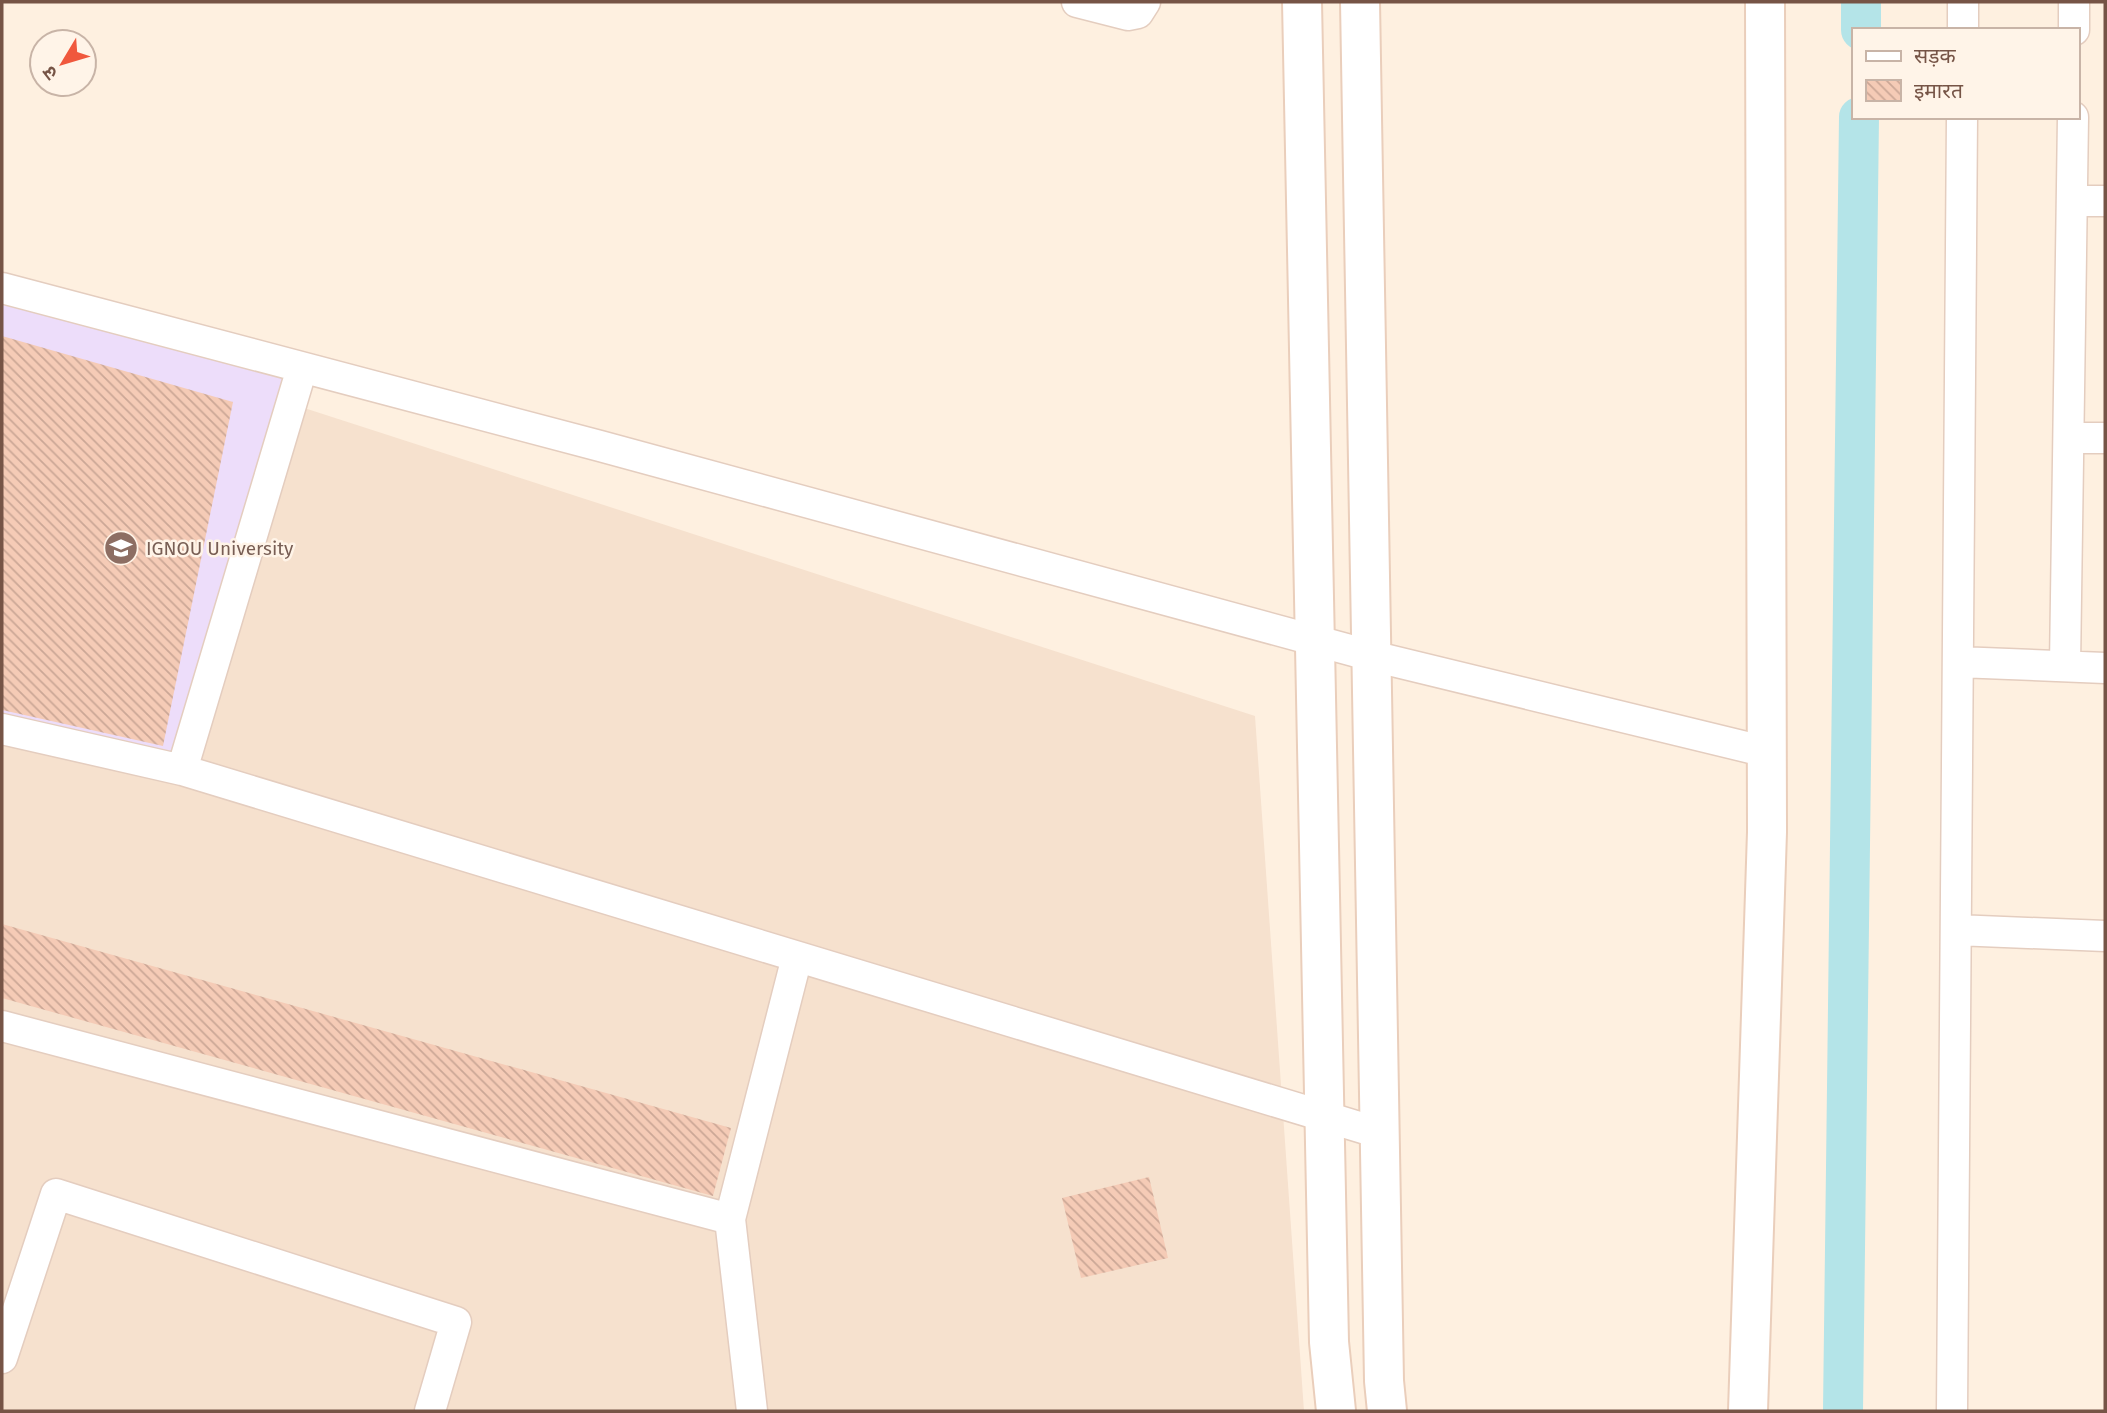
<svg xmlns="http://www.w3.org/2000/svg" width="2107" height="1413" font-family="'Fira Sans','Noto Sans Devanagari',sans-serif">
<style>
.residential{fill:#f6e1ce}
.education{fill:#edddfa}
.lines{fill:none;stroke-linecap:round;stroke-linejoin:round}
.canal{stroke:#b4e4e8;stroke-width:40}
.building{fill:url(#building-back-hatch)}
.street-casing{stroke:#e4cdbf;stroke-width:33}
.secondary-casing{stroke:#eacebb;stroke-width:42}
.street{stroke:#fff;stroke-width:30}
.secondary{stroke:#fff;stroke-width:38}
.labels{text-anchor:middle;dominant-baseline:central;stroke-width:5;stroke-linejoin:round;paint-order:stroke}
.education-label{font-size:19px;fill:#785e54;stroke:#fff4e8;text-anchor:start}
</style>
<defs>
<pattern id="building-back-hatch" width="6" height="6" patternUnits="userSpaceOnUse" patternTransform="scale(1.75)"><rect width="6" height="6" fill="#f5cbb6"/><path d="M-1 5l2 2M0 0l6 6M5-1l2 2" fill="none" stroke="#cba796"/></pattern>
</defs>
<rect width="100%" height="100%" fill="#fef0e0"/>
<path class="residential" d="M2,310L1255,716L1304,1411H2Z"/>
<path class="education" d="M2,297L291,373L179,764L2,724Z"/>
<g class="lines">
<path class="canal" d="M1861,30V2
M1843,1411L1859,117"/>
</g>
<path class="building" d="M2,336L233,402L163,746L2,710Z
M2,924L731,1128L713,1196L2,998Z
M1149,1177L1168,1258L1081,1278L1062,1198Z"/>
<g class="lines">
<g class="street-casing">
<path id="street" d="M1077,2L1128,15L1138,13L1145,2
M1963,30V2
M2074,30V2
M2072,201H2105
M2,288L600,446L1372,656L1767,752
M2069,438H2105
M1958,662L2105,668
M2065,666L2073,117
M2,729L182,770L1379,1133
M182,770L302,368
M1956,930L2105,936
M2,1026L730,1219L752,1411
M730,1219L797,957
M2,1358L56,1194L456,1322L430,1411
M1952,1411L1962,117"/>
</g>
<g class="secondary-casing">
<path id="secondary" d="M1302,2L1329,1342L1336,1411
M1360,2L1384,1381L1387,1411
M1748,1411L1767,832L1765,2"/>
</g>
<use href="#street" class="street"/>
<use href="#secondary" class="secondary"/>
</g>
<defs>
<g id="university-disc" transform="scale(1.75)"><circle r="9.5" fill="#8d6e63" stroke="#fff4e8"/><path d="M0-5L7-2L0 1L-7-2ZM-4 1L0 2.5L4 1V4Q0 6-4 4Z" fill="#fff"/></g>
</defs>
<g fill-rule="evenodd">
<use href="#university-disc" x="121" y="548"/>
</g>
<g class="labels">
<g class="education-label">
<text x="146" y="548">IGNOU University</text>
</g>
</g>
<rect width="2107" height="1413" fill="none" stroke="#765446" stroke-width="7"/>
<rect x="1852" y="28" width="228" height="91" fill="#fff4e8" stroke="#c8b4a7" stroke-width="2"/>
<rect x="1866" y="51" width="35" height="10" fill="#ffffff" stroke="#c8b4a7" stroke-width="2"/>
<text x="1914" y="63" font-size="21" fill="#765446">सड़क</text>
<rect x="1866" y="80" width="35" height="21" fill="url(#building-back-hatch)" stroke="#c8b4a7" stroke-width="2"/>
<text x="1914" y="98" font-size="21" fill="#765446">इमारत</text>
<g transform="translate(63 63) rotate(232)"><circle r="33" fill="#fff4e8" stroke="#c8b4a7" stroke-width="2"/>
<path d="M0-5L12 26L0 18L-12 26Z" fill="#f0583d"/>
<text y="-10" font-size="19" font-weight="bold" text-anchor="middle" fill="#765446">उ</text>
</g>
</svg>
